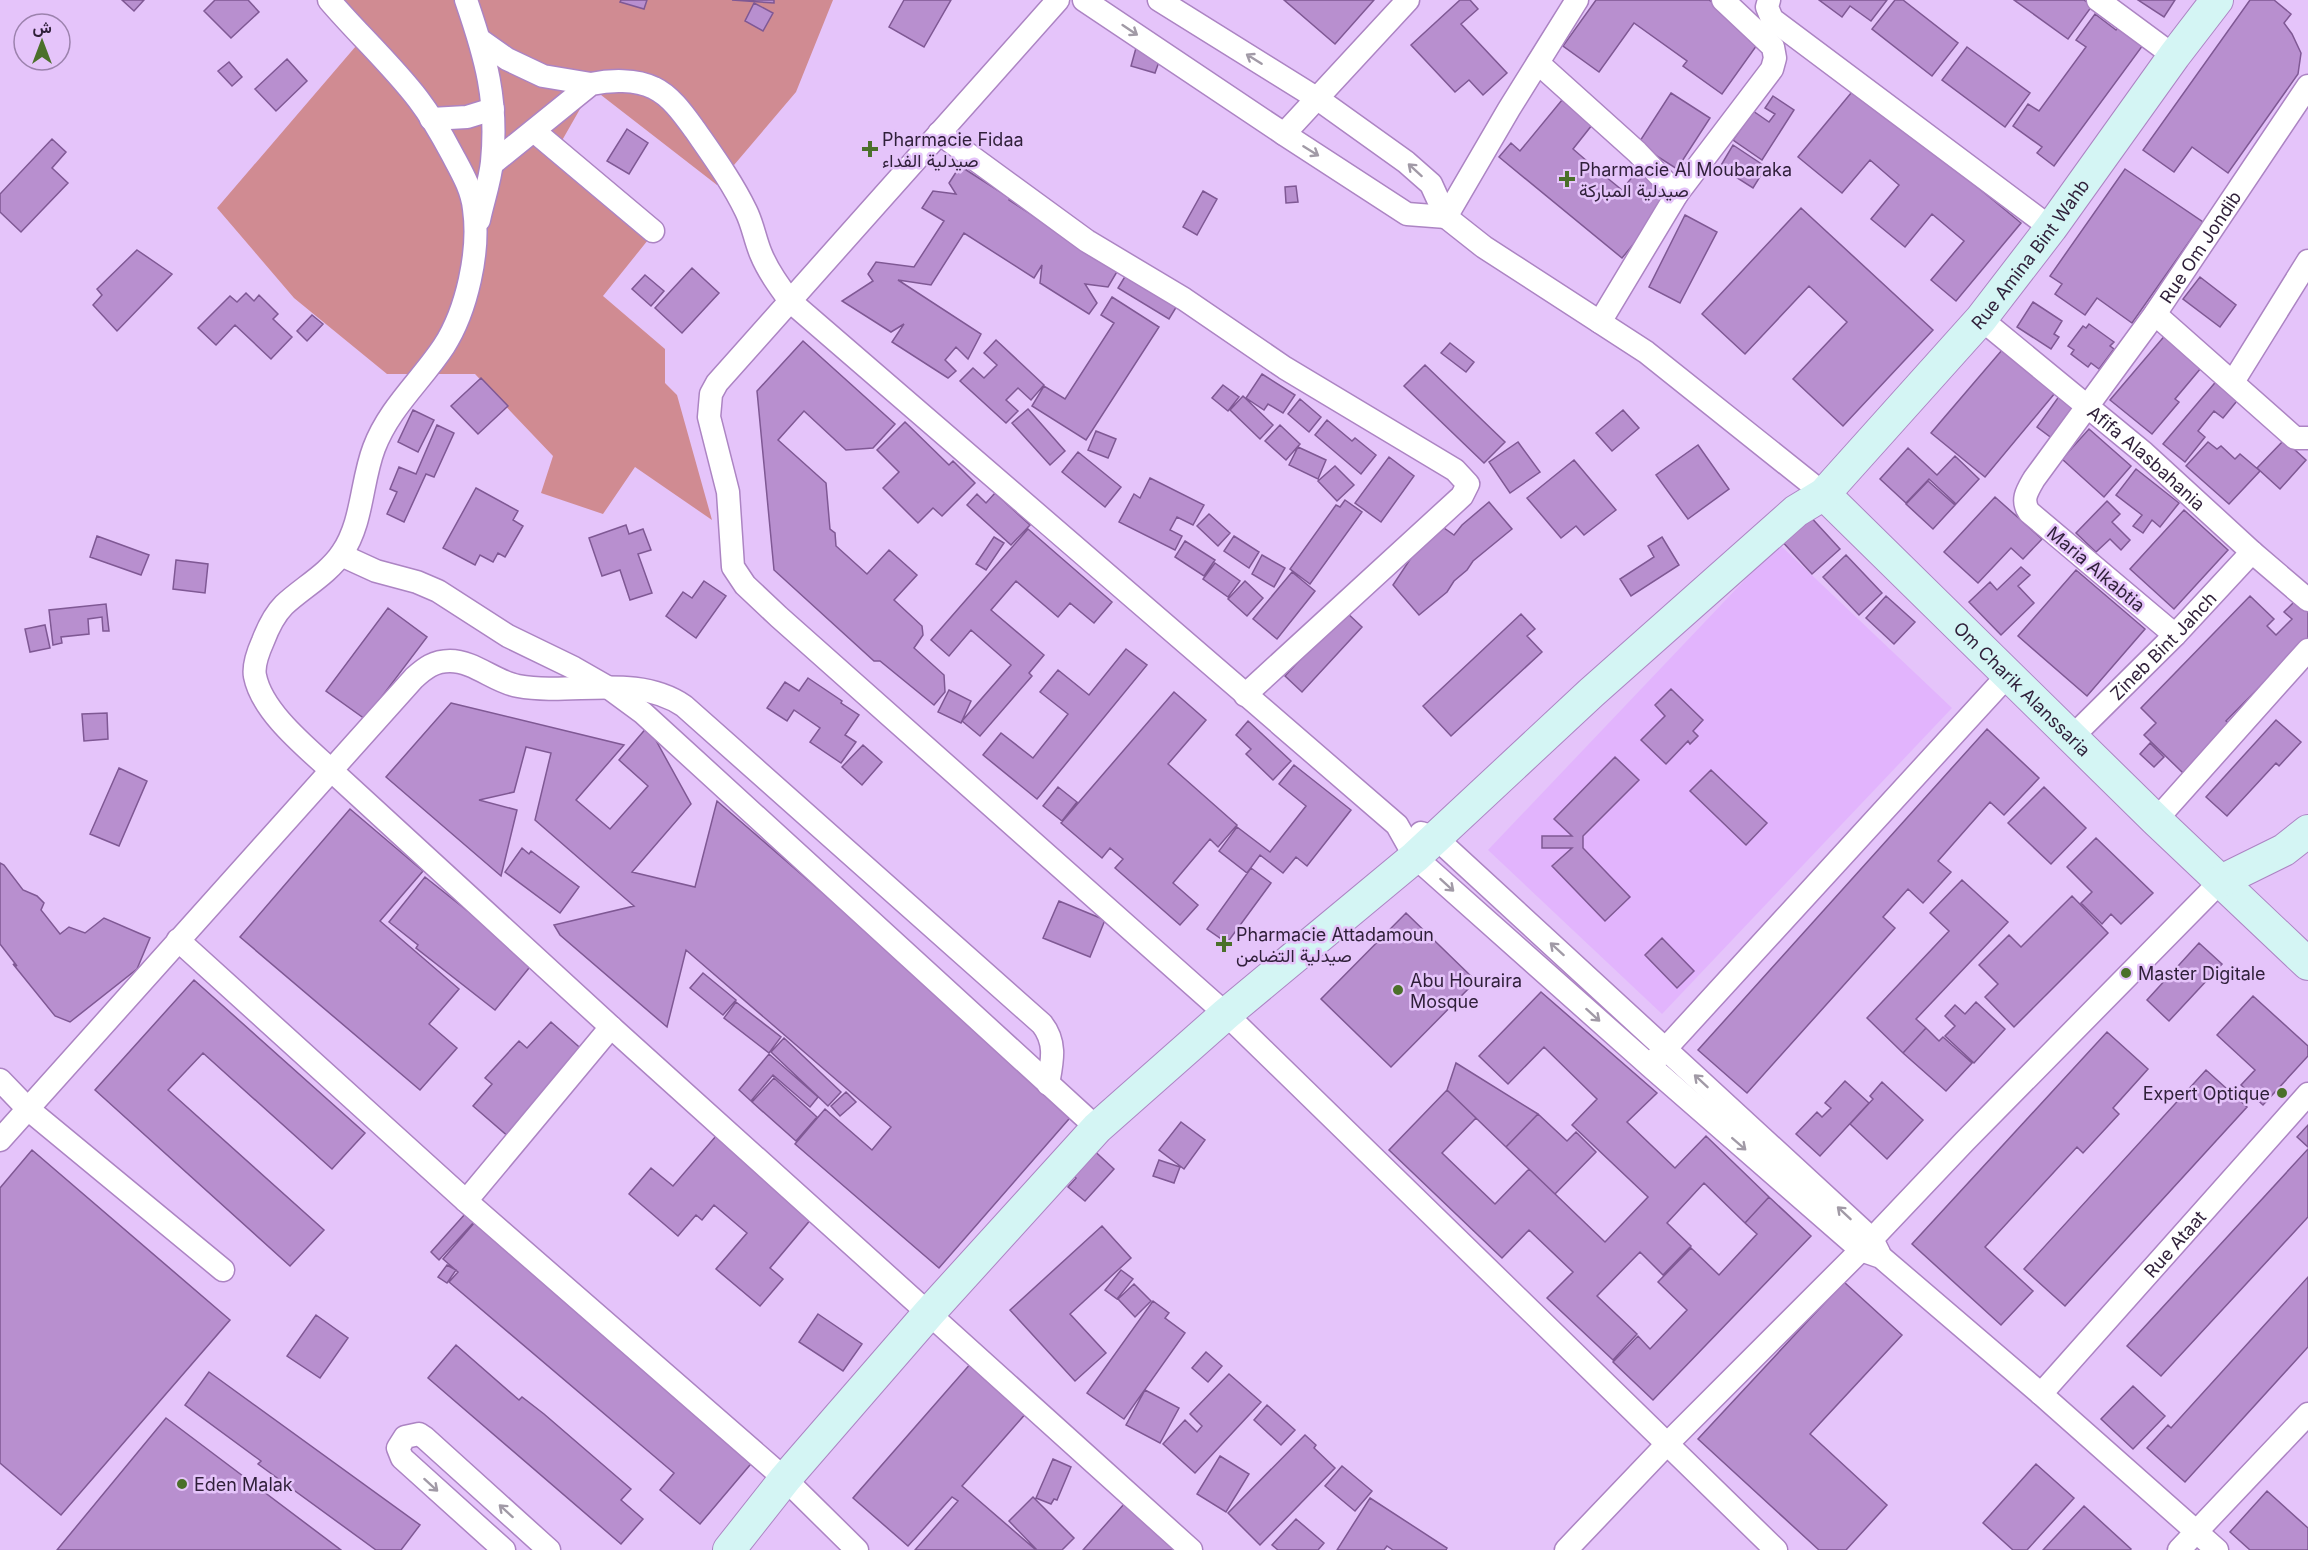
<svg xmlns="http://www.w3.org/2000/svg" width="2308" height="1550" font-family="Inter,Vazirmatn,sans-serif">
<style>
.built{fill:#e2b4fd}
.grass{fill:#d08b92}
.building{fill:#b88fcf;stroke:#7f5894;stroke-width:1.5}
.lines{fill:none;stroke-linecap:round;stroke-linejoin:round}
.street-casing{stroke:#ac84c3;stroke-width:25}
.secondary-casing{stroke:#ac84c3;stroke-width:34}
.street{stroke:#fff;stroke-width:22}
.secondary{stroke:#d4f5f4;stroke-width:32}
.oneway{stroke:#a19aa6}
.poi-dot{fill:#4b702a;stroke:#e5c4fa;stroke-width:2}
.labels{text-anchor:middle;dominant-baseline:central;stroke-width:5;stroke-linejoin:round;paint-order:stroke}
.poi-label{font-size:18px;fill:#2f1f39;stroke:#e5c4fa;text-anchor:start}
.street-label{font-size:18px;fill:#2f1f39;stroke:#e5c4fa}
</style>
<rect width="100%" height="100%" fill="#e5c4fa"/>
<path class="built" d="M1779,544L1952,708L1662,1014L1488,850Z"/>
<path class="grass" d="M319,0H833L796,92L717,185L592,88L560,144L656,230L603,296L665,349V383L677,395L712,520L635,467L603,514L541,493L553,456L475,374H387L294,298L217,208L362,39Z"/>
<path class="building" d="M122,0H144L134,11Z
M215,0H248L259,12L231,38L204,11Z
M621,0H647L644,9L620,2Z
M732,0H774V3Z
M904,0H951L924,47L889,27Z
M1284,0H1374L1335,44Z
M1460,0H1470L1478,9L1461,24L1507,73L1483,95L1469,80L1455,92L1411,45Z
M1596,0H1709L1762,38L1722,94L1683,66L1687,61L1634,23L1599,72L1563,46Z
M1819,0H1887L1871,21L1850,6L1842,17Z
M1895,0H1903L1958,43L1932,76L1872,29Z
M2014,0H2084L2092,6L2068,39Z
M2138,0H2175L2164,17Z
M2250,0H2274L2291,14L2284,23L2292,34L2301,53L2298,74L2228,173L2192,147L2174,172L2143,150Z
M754,3L773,13L763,31L745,21Z
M2095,14L2116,30L2121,23L2146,41L2054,166L2037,153L2042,147L2013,126L2028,104L2039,111L2086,47L2076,40Z
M1967,47L2030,93L2005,127L1942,80Z
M1136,48L1161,56L1155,73L1131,66Z
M287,59L307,81L276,111L255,89Z
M229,62L242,77L232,86L218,71Z
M1856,87L2021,223L1956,301L1931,280L1964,241L1932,214L1905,247L1871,219L1899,185L1870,160L1842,193L1798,157Z
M1671,93L1710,118L1677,169L1638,144Z
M1773,96L1794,110L1762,160L1733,140L1753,111L1769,122L1775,114L1765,108Z
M1562,100L1592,125L1573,149L1595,168L1622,190L1640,167L1674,195L1622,258L1499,157L1511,143L1520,151Z
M627,129L648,143L629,174L607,161Z
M52,139L66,152L52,168L68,183L21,232L0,212V194Z
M1733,145L1766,167L1753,188L1720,167Z
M960,166L1010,198L1009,200L1118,270L1108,287L1085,284L1097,303L1089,314L1040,283L1042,265L1034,278L964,233L931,285L898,280L981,334L968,359L956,347L945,360L956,371L948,378L892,342L904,324L891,332L842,301L873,281L868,274L876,262L914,267L944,221L922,208L933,191L956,194L949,183Z
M2125,169L2203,222L2132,323L2097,298L2085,315L2055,294L2062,284L2050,276Z
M1296,186L1298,202L1286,203L1285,187Z
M1203,191L1217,199L1197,235L1183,227Z
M1801,208L1933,330L1843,426L1793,379L1847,322L1809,286L1745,354L1702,314Z
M1685,215L1717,232L1680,303L1649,287Z
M137,250L172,274L117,331L93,305L102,295L97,289Z
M692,268L719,293L682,333L655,308Z
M1129,270L1180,301L1169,319L1118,288Z
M645,275L664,291L651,306L632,289Z
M2200,277L2236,305L2220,327L2183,299Z
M246,293L254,301L259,295L278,314L273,319L292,337L271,359L235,325L216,345L198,328L230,296L237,302Z
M1112,297L1159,327L1086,440L1032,406L1044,386L1065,399L1114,323L1101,315Z
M2033,302L2062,321L2054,334L2059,337L2051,349L2017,327Z
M312,315L323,324L307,341L297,331Z
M2089,324L2114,342L2110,346L2114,349L2099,369L2091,363L2088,367L2071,354L2074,350L2068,346L2083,326L2086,328Z
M2167,333L2201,368L2175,399L2179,402L2152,434L2110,400Z
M996,340L1044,385L1031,400L1018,388L1006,400L1018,411L1006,423L960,381L973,368L984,378L997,365L984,353Z
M803,341L895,424L873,448L846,450L804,411L778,440L826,483L830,529L835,533L836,546L867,574L889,550L917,575L894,600L922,626L923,635L914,648L944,675L945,692L934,705L880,661H874L774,570L757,391Z
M1450,343L1474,362L1466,372L1441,353Z
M2008,343L2060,387L1985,477L1931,433Z
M1425,365L1505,442L1484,463L1404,386Z
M1262,374L1295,395L1283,413L1268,404L1264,410L1246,398Z
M481,378L508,406L478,434L451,406Z
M2219,378L2241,396L2223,418L2214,411L2198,431L2205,437L2185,462L2163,444Z
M1223,385L1239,397L1228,411L1212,398Z
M2060,395L2080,410L2057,442L2037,427Z
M1243,396L1273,425L1260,439L1230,410Z
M1300,399L1321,417L1309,432L1288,414Z
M1028,409L1065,451L1050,465L1012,423Z
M413,410L434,420L418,452L398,442Z
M1623,410L1639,428L1612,451L1596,433Z
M1327,420L1352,441L1355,438L1376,455L1361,474L1315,435Z
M905,422L949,465L953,461L975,483L942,516L933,508L918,523L883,488L899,472L877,450Z
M437,425L454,433L434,477L426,474L404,522L387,514L397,492L390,489L399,467L416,474Z
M1280,425L1300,444L1286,460L1265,441Z
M2089,429L2131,466L2104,497L2062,459Z
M1096,431L1116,439L1108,458L1088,450Z
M2284,440L2306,460L2280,489L2257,468Z
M1518,442L1540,472L1510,493L1489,462Z
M2208,442L2217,449L2221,446L2235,459L2240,454L2260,471L2229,504L2186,466Z
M1698,445L1729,489L1688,519L1656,475Z
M1298,447L1326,460L1318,479L1289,465Z
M1908,448L1937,475L1955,456L1979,479L1956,504L1929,479L1906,503L1880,479Z
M1078,452L1121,487L1105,507L1062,472Z
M1389,457L1414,476L1381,522L1355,503Z
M1574,460L1616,510L1584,535L1576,526L1561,538L1527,498Z
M1335,466L1354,485L1337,501L1318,481Z
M2136,469L2179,503L2160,527L2152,520L2143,533L2133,526L2142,515L2116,495Z
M1150,478L1204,505L1193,525L1177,517L1170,530L1182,536L1175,550L1119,522L1134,494L1140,498Z
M1928,481L1955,505L1933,529L1906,504Z
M476,488L518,511L513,520L523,526L505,557L498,553L493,562L480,555L475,565L443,548Z
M995,493L1030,525L1011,545L967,505L977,494L986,503Z
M1995,497L2042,539L2023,559L2011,548L1978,583L1944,552Z
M1345,500L1362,512L1310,584L1290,569L1336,505L1340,507Z
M2107,501L2120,514L2112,522L2130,540L2121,550L2110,539L2096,552L2076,533Z
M1489,502L1512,529L1473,561L1467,570L1454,581L1447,592L1419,615L1393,585L1423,540L1441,526L1454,535L1462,525Z
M2184,510L2228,550L2174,609L2130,569Z
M1807,513L1840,549L1812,574L1779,538Z
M1209,514L1230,533L1218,546L1197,526Z
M626,525L629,534L643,529L651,550L638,554L652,593L630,600L620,570L602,576L589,538Z
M1028,529L1112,602L1094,623L1070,603L1058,617L1016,581L991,610L1044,655L1029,673L1032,676L980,736L962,721L1011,665L971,630L949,656L931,640Z
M97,536L149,555L141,575L90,557Z
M1234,536L1259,552L1249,568L1224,551Z
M994,537L1004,543L986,570L976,564Z
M1662,537L1679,565L1631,596L1620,579L1654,557L1648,546Z
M1185,541L1215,560L1204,576L1175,557Z
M1262,555L1285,568L1274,587L1252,574Z
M1846,555L1882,593L1859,615L1823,577Z
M176,560L208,564L205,593L173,589Z
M1215,563L1240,581L1228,597L1203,579Z
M2021,567L2030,575L2018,586L2034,603L2001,635L1969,602L1990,582L1997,590Z
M2076,570L2145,629L2087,696L2018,636Z
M1292,572L1315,591L1277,639L1253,619Z
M704,581L726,596L696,638L666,616L683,592L692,598Z
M1245,581L1263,598L1247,616L1228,599Z
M1886,596L1915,622L1894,644L1866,618Z
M2250,596L2274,619L2267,626L2276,635L2292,619L2284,612L2300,596L2308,604V638L2226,721L2230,724L2183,773L2144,735L2156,723L2141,708Z
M106,604L109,631H103L102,617L88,619L89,634L61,637L62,643L53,645L49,610Z
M388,608L427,637L365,719L326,691Z
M1345,611L1362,627L1302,692L1285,676Z
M1521,614L1535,629L1527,636L1542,652L1451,736L1423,706Z
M45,625L50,648L30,652L25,629Z
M1126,649L1147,665L1037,799L983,755L1001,733L1033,758L1068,714L1040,692L1058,670L1089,695Z
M808,678L842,701L841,703L859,715L845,735L856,742L841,763L810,742L820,728L794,710L787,721L767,708L785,682L799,691Z
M1671,689L1703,720L1693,731L1698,736L1690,744L1688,741L1666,764L1641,740L1665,716L1655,705Z
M949,690L971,701L961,723L938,712Z
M1174,692L1206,720L1168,764L1237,825L1218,847L1210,839L1173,883L1198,905L1180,925L1115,868L1123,859L1110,848L1102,858L1061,823Z
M451,703L624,745L576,800L610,829L648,786L619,760L648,726L691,804L632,872L695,887L717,801L1075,1112L939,1268L795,1144L825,1109L872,1150L891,1127L686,950L667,1027L560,935L554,925L634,906L535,820L551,753L526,747L514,792L479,800L517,810L501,876L386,777Z
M107,713L108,739L84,741L82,714Z
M2276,720L2301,742L2279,766L2276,763L2227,816L2206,797Z
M1248,721L1291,761L1273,780L1246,754L1251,749L1236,735Z
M1987,729L2039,778L2004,815L1990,802L1938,861L1951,872L1923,903L1908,889L1883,917L1895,928L1747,1093L1698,1050Z
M2150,743L2164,757L2154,767L2140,754Z
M863,745L882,762L862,785L842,767Z
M1615,757L1639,780L1583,836V848L1630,897L1605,921L1552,866L1572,848H1542V836H1572L1554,819Z
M1294,765L1351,810L1307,866L1296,857L1283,873L1260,855L1247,873L1219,851L1237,827L1270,852L1306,806L1279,784Z
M119,768L147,781L119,846L90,834Z
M1711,770L1767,823L1746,845L1690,791Z
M1058,787L1077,802L1062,821L1043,806Z
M2044,787L2086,828L2051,864L2008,823Z
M350,809L423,871L380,921L459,989L429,1024L457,1048L420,1090L240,937Z
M2096,838L2153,893L2121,924L2111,914L2102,924L2081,903L2092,892L2067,867Z
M522,848L529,854L531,851L579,887L560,913L505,872Z
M0,863L4,865L23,890L37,896L44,903L41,910L60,934L69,927L85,933L104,918L150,938L137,969L70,1022L55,1016L13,964L17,966L0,944Z
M1251,868L1271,883L1227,943L1207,929Z
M425,877L533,963L495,1010L416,948L418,945L389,922Z
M1962,880L2008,922L1916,1019L1926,1028L1903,1053L1867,1018L1949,931L1930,913Z
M2072,896L2108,933L2014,1027L1985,997L1998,984L1979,965L2009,935L2021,947Z
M1059,901L1105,920L1090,957L1043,938Z
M1406,913L1476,981L1391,1067L1321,999Z
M1662,938L1694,971L1677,988L1645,955Z
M2199,943L2222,964L2169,1021L2147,1000Z
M703,973L736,1000L723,1015L690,988Z
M194,980L365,1133L332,1169L203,1053L168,1090L324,1230L290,1266L95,1090Z
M1541,992L1657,1093L1627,1122L1675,1168L1706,1136L1769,1197L1745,1223L1704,1183L1667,1223L1691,1246L1663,1275L1640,1252L1597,1296L1637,1334L1613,1360L1547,1298L1573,1272L1529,1230L1502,1258L1389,1150L1447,1090L1476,1118L1442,1153L1495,1204L1529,1169L1605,1242L1648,1197L1572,1125L1597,1099L1544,1047L1508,1084L1479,1056Z
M2253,996L2308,1046V1056L2263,1105L2241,1085L2255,1070L2217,1035Z
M736,1002L781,1037L769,1053L724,1018Z
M1976,1002L2005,1029L1974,1063L1945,1036L1955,1026L1945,1016L1955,1005L1965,1014Z
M551,1022L586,1053L510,1138L473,1106L492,1084L485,1078L519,1041L527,1048Z
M1926,1028L1939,1041L1943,1037L1972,1063L1946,1091L1903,1053Z
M2107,1032L2148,1069L2113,1108L2119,1114L2083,1153L2077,1147L1985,1247L2033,1291L2001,1325L1912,1244Z
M784,1038L841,1092L828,1106L771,1052Z
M769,1054L818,1097L810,1107L773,1075L751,1101L739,1090Z
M1456,1063L1538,1114L1506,1147L1447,1090Z
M2206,1070L2247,1107L2065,1306L2024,1269Z
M774,1078L817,1117L796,1141L752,1102Z
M1845,1081L1869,1103L1820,1156L1796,1134L1817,1112L1822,1117L1831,1108L1825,1103Z
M1882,1082L1923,1120L1887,1159L1850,1124L1873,1099L1870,1096Z
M846,1092L856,1102L840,1116L831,1106Z
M1538,1114L1567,1141L1576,1132L1596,1152L1555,1194L1506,1147Z
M1181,1122L1205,1140L1184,1169L1159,1150Z
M2308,1125V1147L2297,1137Z
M716,1136L812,1218L770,1268L783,1279L760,1306L716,1269L747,1233L714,1205L702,1220L696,1215L678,1236L629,1194L651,1168L673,1186Z
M1088,1145L1114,1169L1085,1201L1068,1187L1076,1178L1066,1169Z
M2308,1149V1217L2161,1376L2127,1346Z
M32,1150L230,1320L61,1515L0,1463V1188Z
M1159,1160L1180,1167L1174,1183L1153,1176Z
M1769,1197L1811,1236L1653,1400L1613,1362L1638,1336L1650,1349L1687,1310L1658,1282L1691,1248L1719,1275L1757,1234L1745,1223Z
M465,1214L474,1222L439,1260L431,1252Z
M475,1222L755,1459L700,1524L660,1490L674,1473L449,1282L458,1272L443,1259Z
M1102,1226L1131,1258L1070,1314L1106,1353L1075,1381L1010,1310Z
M447,1265L456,1270L447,1283L438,1277Z
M1121,1270L1133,1279L1117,1299L1105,1290Z
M2308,1277V1347L2185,1482L2147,1448L2168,1425L2171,1428Z
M1844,1282L1902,1335L1810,1434L1887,1505L1846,1550H1819L1698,1439Z
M1134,1284L1151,1301L1135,1317L1118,1299Z
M1153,1301L1169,1313L1165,1318L1185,1333L1124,1419L1087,1393Z
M818,1314L862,1344L843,1371L799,1342Z
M316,1315L348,1338L320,1378L287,1356Z
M456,1345L519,1400L522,1397L544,1414L631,1489L621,1500L643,1519L621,1544L428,1378Z
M1206,1352L1222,1366L1208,1382L1192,1368Z
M972,1362L1028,1411L962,1486L1036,1550H915L958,1501L952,1497L908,1546L853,1498Z
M209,1372L420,1525L401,1550H376L258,1464L261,1461L185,1405Z
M1229,1374L1261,1402L1195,1473L1163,1444L1185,1420L1197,1432L1202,1426L1190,1414Z
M2133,1386L2165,1416L2133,1449L2101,1419Z
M1145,1390L1179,1408L1160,1443L1126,1425Z
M1267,1405L1295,1430L1281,1445L1254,1420Z
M166,1418L341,1550H57Z
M1305,1435L1316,1445L1314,1448L1335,1468L1260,1545L1228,1513Z
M1220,1456L1249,1474L1226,1512L1197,1494Z
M1053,1459L1071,1467L1057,1500L1054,1499L1051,1504L1036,1498Z
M2036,1464L2074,1498L2027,1550H2013L1983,1523Z
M1342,1466L1372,1491L1355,1511L1325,1486Z
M2267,1491L2308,1528V1550H2250L2230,1532Z
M1033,1497L1074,1538L1062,1550H1037L1009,1521Z
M1370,1498L1447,1548L1446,1550H1393L1387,1546L1384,1550H1337Z
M1124,1504L1176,1550H1083Z
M2084,1506L2131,1549L2130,1550H2043Z
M1296,1519L1324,1543L1318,1550H1278L1272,1545Z"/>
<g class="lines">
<g class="street-casing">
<g id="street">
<path d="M329,0C358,34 391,64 418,99C431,116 442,135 452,154C461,171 472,189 474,209C480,251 467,310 444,346C421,381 389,408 374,448C361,482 363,522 342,553C328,574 302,588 284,605C274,615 268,628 263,641C259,650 253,666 255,676C262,712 306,747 332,771L611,1027L1191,1550"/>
<path d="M466,0C486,58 498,100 492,162C490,181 483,201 479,220"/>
<path d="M1058,0L717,383L711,394L709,417L728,492L733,567L745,585L779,617L1226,1014L1776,1550"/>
<path d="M1084,0L1284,134L1407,214L1446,217"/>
<path d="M1159,0L1318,99L1406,162L1431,184L1446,217L1484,247L1646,352L1824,494"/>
<path d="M1769,0L1767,7L1772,19L2051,228"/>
<path d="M2098,0L2174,56"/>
<path d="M480,40L507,59L543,76L591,84"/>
<path d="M1538,63L1637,152L1677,194L1600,322"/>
<path d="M431,119L467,117L493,109"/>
<path d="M534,131L653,231"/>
<path d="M939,133L1087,241L1184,299L1285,368L1455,470L1468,484L1462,496L1245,695"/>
<path d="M1284,134L1408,0"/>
<path d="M492,164L591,84C610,80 636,79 654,88C671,96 684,115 695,130C713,156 732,182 746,211C753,225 755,240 761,254C768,271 779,286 790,301L1397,825L1415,857L1650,1066L1861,1250L1881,1257L2041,1394L2217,1550"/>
<path d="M1677,194L1772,69L1775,58L1773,47L1723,0"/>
<path d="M1446,217L1509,109L1577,0"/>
<path d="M2155,314L2295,438H2308"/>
<path id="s1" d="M1981,319L2144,453L2252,552L2308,600"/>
<path d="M2233,382L2308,261"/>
<path d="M341,555L376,571L417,582L438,591L508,636L574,668L609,688L643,713L1097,1128"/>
<path id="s2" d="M2175,635L2029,512C2021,500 2027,491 2034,479L2155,314L2308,86"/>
<path id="s3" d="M2072,737L2175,635L2252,552"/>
<path d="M2156,820L2308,650"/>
<path d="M1421,833L1436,838L1872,1239L1879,1253"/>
<path d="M178,940L466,1201L785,1479L857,1550"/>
<path d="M1657,1058L2008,675"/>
<path d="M0,1080L28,1109L223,1270"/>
<path d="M0,1140L414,678C425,668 434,661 450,661C474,661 495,682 518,686C572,696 636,673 684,706L1042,1024C1057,1043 1052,1062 1048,1084"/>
<path d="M466,1201L611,1027"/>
<path id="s4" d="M2041,1394L2308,1094"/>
<path d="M504,1550L402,1458L398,1448L405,1437L419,1434L425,1438L549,1550"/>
<path d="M1566,1550L1668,1443L1872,1239L1965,1141L2221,881"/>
<path d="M2179,1550L2308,1414"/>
</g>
</g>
<g class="secondary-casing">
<g id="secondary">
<path id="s5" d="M1824,494L2156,820L2308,964"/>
<path d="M2221,881L2284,850L2308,831"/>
<path id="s6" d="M729,1550L785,1479L929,1313L1097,1128L1226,1014L1415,857L1591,693L1796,511L1824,494L1981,319L2051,228L2174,56L2217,0"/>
</g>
</g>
<use href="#street" class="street"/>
<use href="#secondary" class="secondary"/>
</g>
<defs><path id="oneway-shaft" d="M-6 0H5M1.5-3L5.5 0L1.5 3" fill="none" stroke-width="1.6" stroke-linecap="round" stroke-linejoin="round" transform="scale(1.5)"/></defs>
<g class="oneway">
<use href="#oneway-shaft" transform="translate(1130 30) rotate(34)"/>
<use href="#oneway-shaft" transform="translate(1254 59) rotate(-148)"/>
<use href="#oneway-shaft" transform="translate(1311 151) rotate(32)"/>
<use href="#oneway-shaft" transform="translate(1415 170) rotate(-138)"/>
<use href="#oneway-shaft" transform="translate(1447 885) rotate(42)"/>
<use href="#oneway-shaft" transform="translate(1557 949) rotate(-138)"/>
<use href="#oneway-shaft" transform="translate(1593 1015) rotate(42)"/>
<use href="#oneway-shaft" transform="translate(1701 1081) rotate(-137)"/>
<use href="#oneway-shaft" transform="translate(1739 1144) rotate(41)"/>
<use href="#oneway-shaft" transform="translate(1844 1213) rotate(-137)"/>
<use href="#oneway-shaft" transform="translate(431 1485) rotate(42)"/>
<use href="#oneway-shaft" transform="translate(506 1511) rotate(-138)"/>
</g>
<g class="poi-dot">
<path d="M867 140h6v6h6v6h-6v6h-6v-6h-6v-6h6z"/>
<path d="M1564 170h6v6h6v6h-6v6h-6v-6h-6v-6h6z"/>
<path d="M1221 935h6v6h6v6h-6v6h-6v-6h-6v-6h6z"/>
<circle cx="2126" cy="973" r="6"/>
<circle cx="1398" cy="990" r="6"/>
<circle cx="2282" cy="1093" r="6"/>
<circle cx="182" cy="1484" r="6"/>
</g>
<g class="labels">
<g class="poi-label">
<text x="882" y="139">Pharmacie Fidaa<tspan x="882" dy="21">صيدلية الفداء</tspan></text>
<text x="1579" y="169">Pharmacie Al Moubaraka<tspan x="1579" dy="21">صيدلية المباركة</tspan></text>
<text x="1236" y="934">Pharmacie Attadamoun<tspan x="1236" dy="21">صيدلية التضامن</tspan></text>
<text x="2138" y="973">Master Digitale</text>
<text x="1410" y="980">Abu Houraira<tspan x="1410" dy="21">Mosque</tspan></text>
<text x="2270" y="1093" text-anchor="end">Expert Optique</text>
<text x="194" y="1484">Eden Malak</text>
</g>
<g class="street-label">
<text stroke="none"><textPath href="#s2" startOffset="512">Rue Om Jondib</textPath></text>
<text stroke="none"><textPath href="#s6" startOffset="1842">Rue Amina Bint Wahb</textPath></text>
<text stroke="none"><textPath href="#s1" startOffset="216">Afifa Alasbahania</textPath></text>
<text transform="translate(2096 569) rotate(40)">Maria Alkabtia</text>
<text stroke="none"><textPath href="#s3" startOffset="129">Zineb Bint Jahch</textPath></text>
<text stroke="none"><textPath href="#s5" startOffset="278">Om Charik Alanssaria</textPath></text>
<text stroke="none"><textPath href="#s4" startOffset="201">Rue Ataat</textPath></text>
</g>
</g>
<g transform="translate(42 42)"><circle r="28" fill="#e5c4fa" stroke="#9c82ad" stroke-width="1.5"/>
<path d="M0-4.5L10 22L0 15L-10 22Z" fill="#4b702a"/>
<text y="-9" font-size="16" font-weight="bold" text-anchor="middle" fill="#2f1f39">ش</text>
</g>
</svg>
